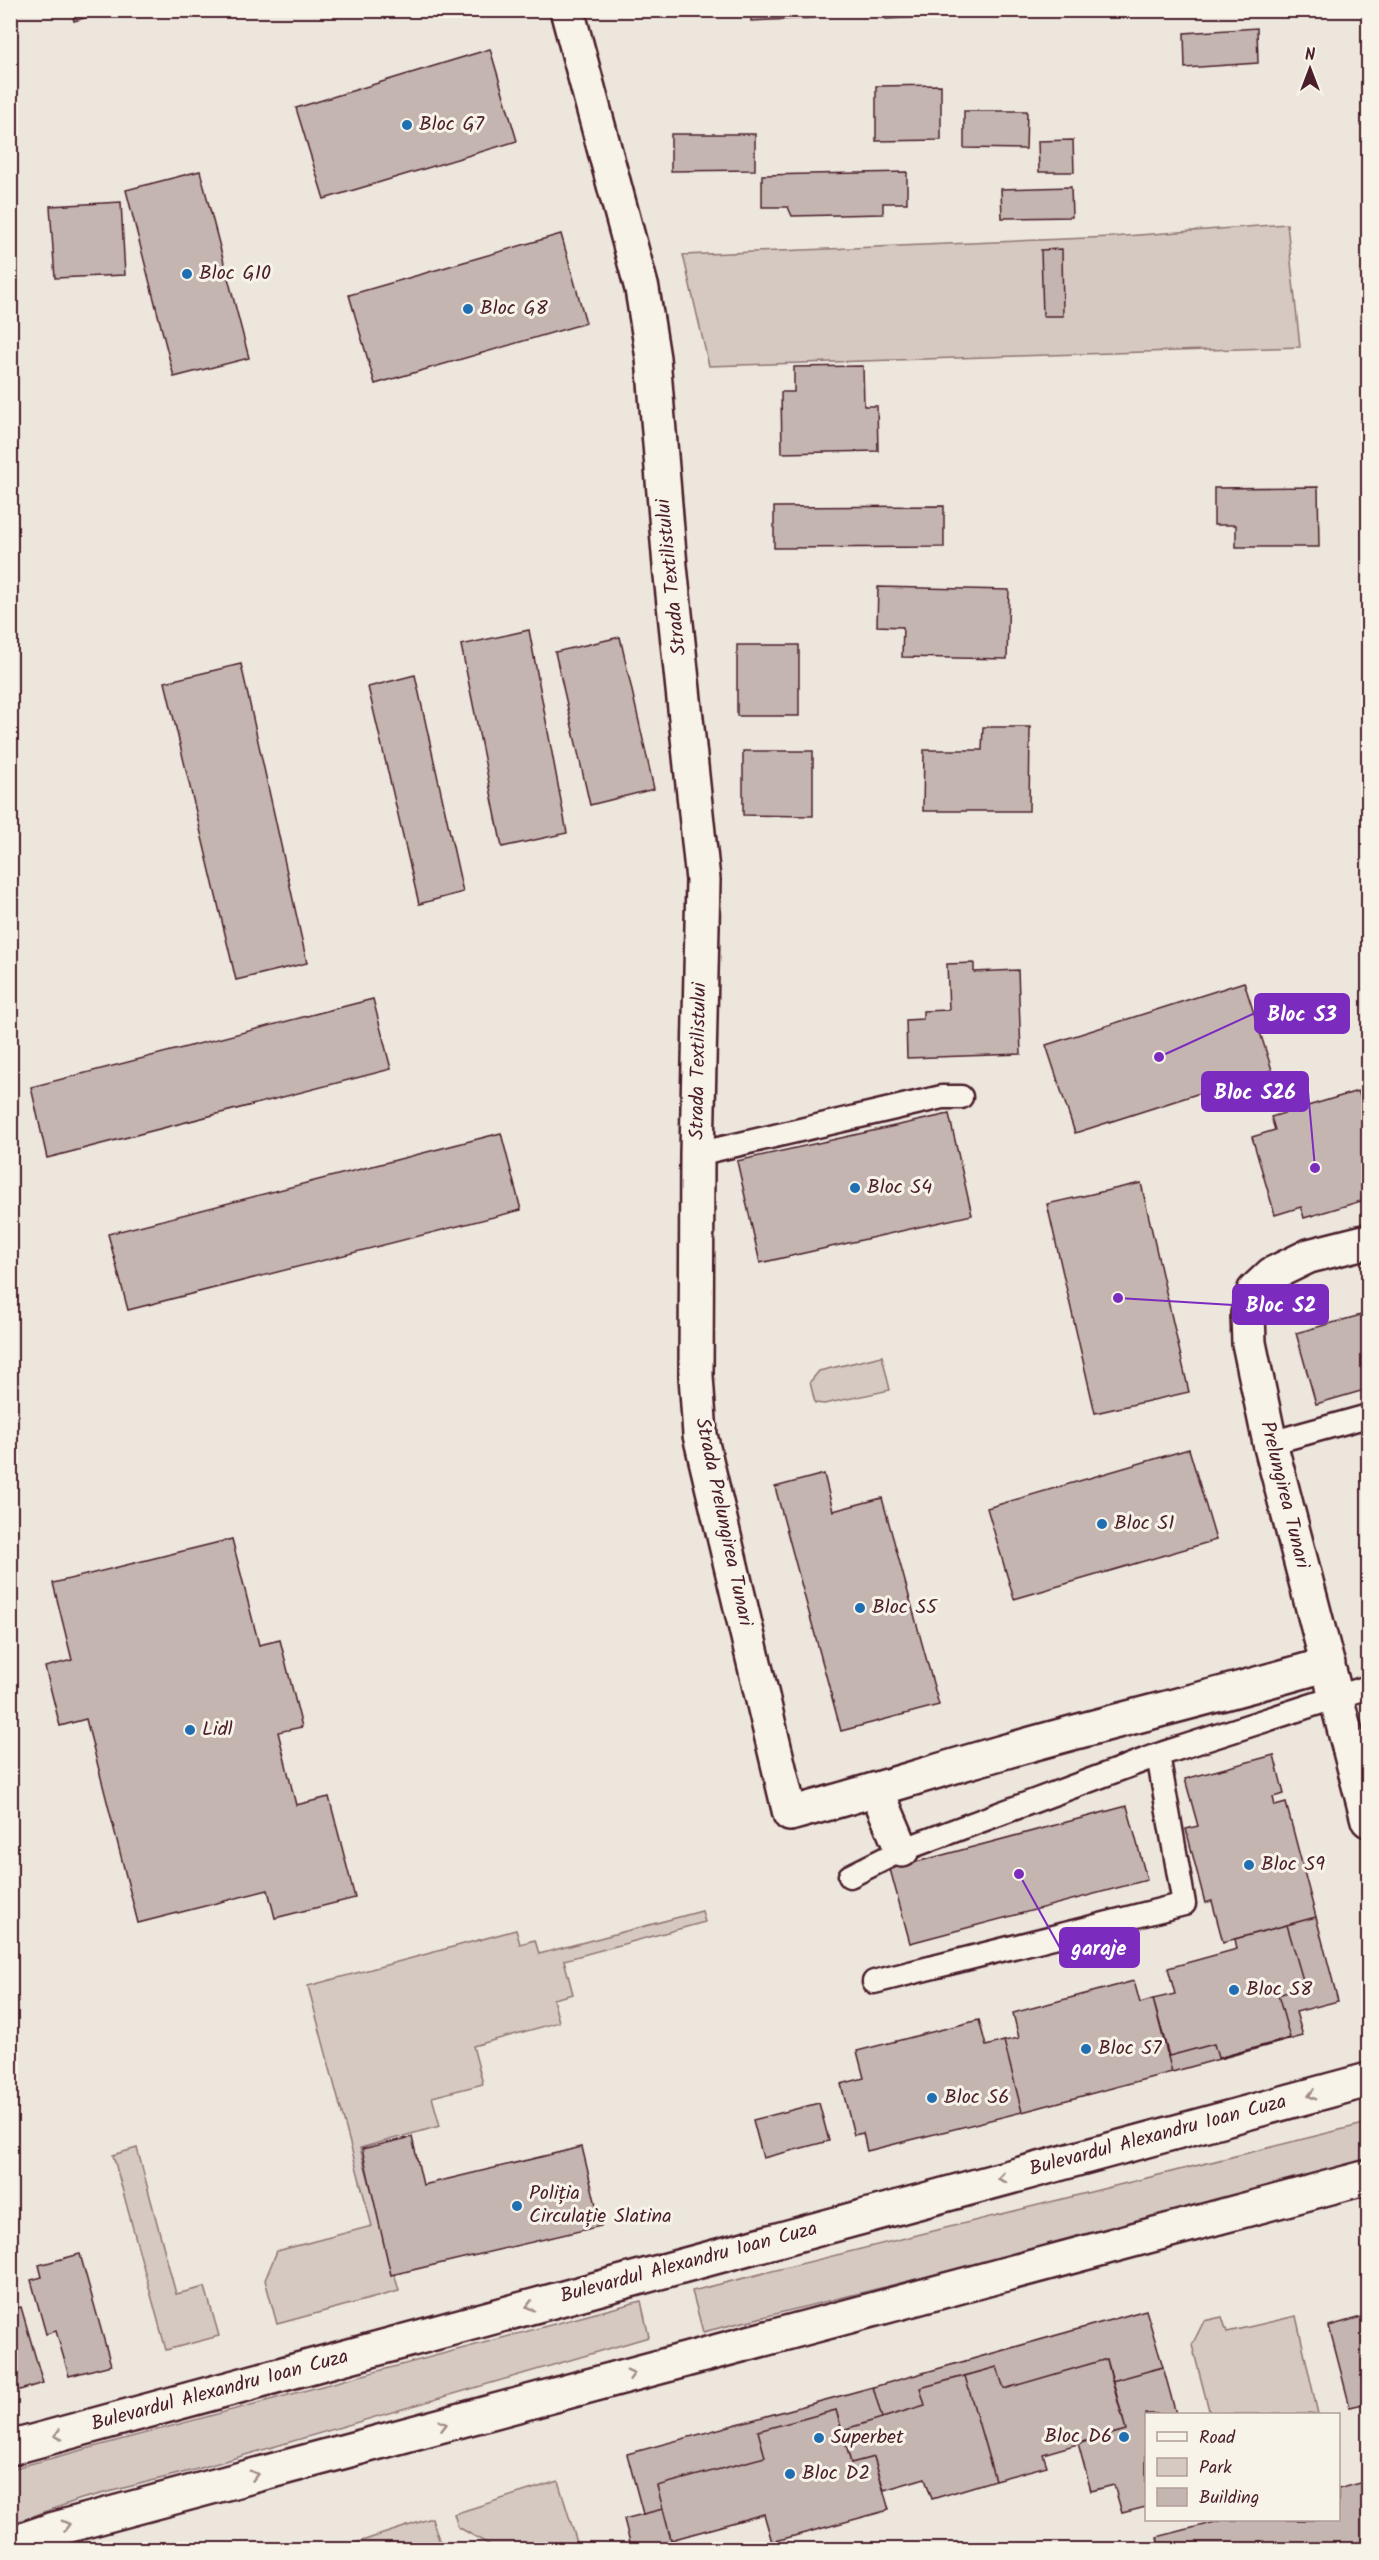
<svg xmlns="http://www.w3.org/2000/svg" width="1379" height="2560" font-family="Kalam,sans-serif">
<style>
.green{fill:#d5c9c2;stroke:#907476;stroke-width:1.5}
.building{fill:#c4b5b0;stroke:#4a1f2b;stroke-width:1.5}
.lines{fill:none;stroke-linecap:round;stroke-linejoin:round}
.service-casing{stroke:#4a1f2b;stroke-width:27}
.minor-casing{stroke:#4a1f2b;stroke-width:38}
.secondary-casing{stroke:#4a1f2b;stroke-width:38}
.service{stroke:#f7f3e8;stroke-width:22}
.minor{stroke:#f7f3e8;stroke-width:33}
.secondary{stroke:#f7f3e8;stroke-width:33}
.oneway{stroke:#a0898a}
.poi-dot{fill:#1f6fb2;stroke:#f7f3e8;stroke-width:2}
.labels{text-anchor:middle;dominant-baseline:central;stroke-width:6;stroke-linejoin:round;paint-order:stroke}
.poi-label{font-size:20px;fill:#4a1f2b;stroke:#f7f3e8;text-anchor:start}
.street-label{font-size:20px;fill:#4a1f2b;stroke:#f7f3e8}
.leader{fill:none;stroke:#7b2cbf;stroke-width:2}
.callout-dot{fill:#7b2cbf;stroke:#f7f3e8;stroke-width:2}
.callout{fill:#7b2cbf;stroke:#7b2cbf;stroke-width:2}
.callout-label{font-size:21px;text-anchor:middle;font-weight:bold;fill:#fff}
</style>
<rect width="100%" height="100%" fill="#ece6dd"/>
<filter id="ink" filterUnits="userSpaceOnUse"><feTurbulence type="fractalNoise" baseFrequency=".0167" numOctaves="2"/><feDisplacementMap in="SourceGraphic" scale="12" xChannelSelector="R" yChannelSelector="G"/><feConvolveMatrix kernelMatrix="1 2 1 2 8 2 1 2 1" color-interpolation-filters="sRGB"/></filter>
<g filter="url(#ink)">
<path class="green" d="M1287,224L1300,347L709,366L683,255L1112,237Z
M882,1356L890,1390L824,1404L815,1403L810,1382L819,1371Z
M702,1911L705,1922L564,1960L573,1994L553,1999L559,2022L473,2046L483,2084L432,2097L440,2126L360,2148L399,2291L277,2324L265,2280L277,2251L372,2226L308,1986L516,1930L520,1944L535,1940L539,1954Z
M1368,2123V2167L703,2332L692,2291Z
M137,2148L176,2294L205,2287L219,2336L166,2350L113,2155Z
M641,2301L649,2337L194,2470L81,2499L11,2524V2469Z
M1296,2316L1318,2414H1210L1192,2345L1204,2321L1222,2317L1227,2332Z
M558,2481L579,2549H497L458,2527L454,2514Z
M432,2518L440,2543L436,2549H337Z"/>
<path class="building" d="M71,10H111L74,21Z
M751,10H814L815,18L751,21Z
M885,10H943V16L886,19Z
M1257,28L1258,63L1185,68L1184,33Z
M490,49L517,141L324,199L296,108Z
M941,85V140L876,141V86Z
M964,111H1027L1026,149L964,148Z
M671,134H755V170L671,171Z
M1073,140L1074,172H1039L1038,141Z
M200,171L249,358L174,377L126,190Z
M907,172V203H883V214L792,216L788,207H762V175Z
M1071,187L1072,217L1002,218L1001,189Z
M121,202L125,275L55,278L50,206Z
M561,234L586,323L375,384L349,295Z
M1062,249L1063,316H1043L1041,250Z
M863,366L864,406H877L878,451L782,453L781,392H794V367Z
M1318,487L1319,547H1236V525H1214V488Z
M944,506V547L774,548V507Z
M878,587L1009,590L1007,659L902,657L903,627L877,626Z
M529,630L567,833L502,847L461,645Z
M620,637L654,789L590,805L555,652Z
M737,645H799V716H737Z
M241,664L307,963L236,980L165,682Z
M415,675L463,892L419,904L368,687Z
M983,727H1030L1029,811H923L924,750H982Z
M743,751H813V816L743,815Z
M974,963V972L1018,970L1021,1054L907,1058L906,1020L923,1019V1011L949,1010L947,964Z
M1244,982L1272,1070L1075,1133L1046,1045Z
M373,999L391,1069L47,1158L31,1087Z
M1358,1091L1363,1104L1368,1103V1199L1304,1218L1301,1207L1275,1215L1252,1137L1275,1130L1271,1117Z
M949,1114L972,1215L760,1263L737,1161Z
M501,1133L521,1210L128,1310L108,1234Z
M1141,1183L1189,1392L1095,1413L1047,1204Z
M1368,1313V1389L1316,1404L1296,1333Z
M1189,1449L1216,1540L1014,1599L987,1508Z
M824,1474L833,1511L882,1498L939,1705L841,1731L775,1487Z
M232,1539L259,1645L280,1640L302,1727L278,1732L296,1805L329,1797L355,1898L275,1918L268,1890L138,1923L86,1719L60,1726L45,1667L72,1660L53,1583Z
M1274,1755L1284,1794L1273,1797L1275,1806L1286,1803L1316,1917L1223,1942L1212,1901L1205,1903L1186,1829L1198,1826L1185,1779Z
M1127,1806L1147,1880L910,1943L890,1869Z
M1316,1917L1338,2001L1296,2012L1303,2036L1172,2072L1153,1999L1175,1994L1168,1968L1237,1949L1235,1939Z
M1287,1925L1305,1987L1278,1995L1290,2038L1218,2058L1214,2044L1169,2056L1153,1999L1175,1994L1168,1968L1237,1949L1235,1939Z
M1134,1981L1140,2003L1153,1999L1172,2072L1022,2112L1004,2041L1019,2038L1013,2013Z
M979,2020L986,2046L1004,2041L1022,2112L867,2151L863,2133L854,2135L841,2084L864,2078L857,2051Z
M819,2103L829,2141L763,2158L753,2120Z
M412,2137L423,2185L582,2147L601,2226L391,2275L362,2149Z
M80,2254L111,2365L69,2376L56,2331L46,2334L31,2280L42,2277L39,2265Z
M21,2307L43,2383L10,2393V2310Z
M1146,2310L1163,2367L1112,2381L1107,2359L1004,2389L997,2367L920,2388L925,2405L882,2418L873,2387Z
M1368,2315V2403L1350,2407L1329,2326Z
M1107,2359L1126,2430L1043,2454L1047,2466L995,2480L965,2376L997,2367L1004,2389Z
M1163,2367L1176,2414H1146V2507L1122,2513L1114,2485L1091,2491L1078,2443L1126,2430L1112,2381Z
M965,2376L995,2480L932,2499L925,2478L884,2490L874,2457L851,2463L842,2430L925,2405L920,2388Z
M873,2387L882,2418L842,2430L836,2410L758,2431L765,2457L657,2486L663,2509L643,2514L627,2454Z
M836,2410L851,2463L874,2457L889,2510L772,2542L764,2514L671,2540L657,2486L765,2457L758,2431Z
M1368,2481V2550H1160L1157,2537L1223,2520H1338V2489Z
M663,2509L674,2550H632L624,2519Z"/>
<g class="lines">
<g class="service-casing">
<path id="service" d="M697,1154L942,1097H961
M1270,1443L1368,1416
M850,1876L902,1850L1158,1755L1368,1687
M874,1982L1184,1904L1158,1755"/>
</g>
<g class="minor-casing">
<path id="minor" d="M567,10L642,289L653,358L670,566L703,880L697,1154L696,1376L700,1435L790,1814C861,1795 932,1772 1003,1752C1111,1721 1220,1696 1328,1664
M1368,1241L1309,1256L1272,1274L1254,1291L1248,1314L1249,1343L1270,1443L1368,1820
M877,1791L902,1850"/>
</g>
<g class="secondary-casing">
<path id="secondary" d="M10,2448L1368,2080
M10,2544L51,2530L1368,2177"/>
</g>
<use href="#service" class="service"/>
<use href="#minor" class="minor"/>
<use href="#secondary" class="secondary"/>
</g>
<defs><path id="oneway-chevron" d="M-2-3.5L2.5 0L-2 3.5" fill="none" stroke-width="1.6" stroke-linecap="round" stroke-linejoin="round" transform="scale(1.5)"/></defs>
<g class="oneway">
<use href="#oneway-chevron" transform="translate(1312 2095) rotate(165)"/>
<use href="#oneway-chevron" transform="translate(1002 2178) rotate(165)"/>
<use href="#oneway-chevron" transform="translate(530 2306) rotate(165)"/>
<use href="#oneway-chevron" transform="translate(631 2374) rotate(-15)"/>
<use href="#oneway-chevron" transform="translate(443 2425) rotate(-15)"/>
<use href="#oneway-chevron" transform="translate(58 2435) rotate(165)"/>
<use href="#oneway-chevron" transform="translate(254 2475) rotate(-15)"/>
<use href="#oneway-chevron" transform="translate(66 2525) rotate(-15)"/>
</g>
</g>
<g class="poi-dot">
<circle cx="407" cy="125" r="6"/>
<circle cx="187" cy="274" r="6"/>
<circle cx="468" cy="309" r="6"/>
<circle cx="855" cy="1188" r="6"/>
<circle cx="1102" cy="1524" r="6"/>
<circle cx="860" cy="1608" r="6"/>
<circle cx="190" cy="1730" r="6"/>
<circle cx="1249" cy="1865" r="6"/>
<circle cx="1234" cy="1990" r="6"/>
<circle cx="1086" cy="2049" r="6"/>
<circle cx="932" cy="2098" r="6"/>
<circle cx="517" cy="2206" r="6"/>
<circle cx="1124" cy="2437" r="6"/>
<circle cx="819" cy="2438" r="6"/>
<circle cx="790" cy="2474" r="6"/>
</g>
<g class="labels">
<g class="poi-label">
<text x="419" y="125">Bloc G7</text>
<text x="199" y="274">Bloc G10</text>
<text x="480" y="309">Bloc G8</text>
<text x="867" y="1188">Bloc S4</text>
<text x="1114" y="1524">Bloc S1</text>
<text x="872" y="1608">Bloc S5</text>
<text x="202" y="1730">Lidl</text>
<text x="1261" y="1865">Bloc S9</text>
<text x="1246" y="1990">Bloc S8</text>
<text x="1098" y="2049">Bloc S7</text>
<text x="944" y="2098">Bloc S6</text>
<text x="529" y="2194">Poliția<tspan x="529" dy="23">Circulație Slatina</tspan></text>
<text x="1112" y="2437" text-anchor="end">Bloc D6</text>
<text x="831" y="2438">Superbet</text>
<text x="802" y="2474">Bloc D2</text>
</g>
<g class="street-label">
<text transform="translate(672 577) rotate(-96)">Strada Textilistului</text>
<text transform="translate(699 1061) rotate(-89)">Strada Textilistului</text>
<text transform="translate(1284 1495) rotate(76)">Prelungirea Tunari</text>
<text transform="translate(723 1522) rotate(78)">Strada Prelungirea Tunari</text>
<text transform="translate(1158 2136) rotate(-15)">Bulevardul Alexandru Ioan Cuza</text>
<text transform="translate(689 2263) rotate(-15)">Bulevardul Alexandru Ioan Cuza</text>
<text transform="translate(220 2391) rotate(-15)">Bulevardul Alexandru Ioan Cuza</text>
</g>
</g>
<path class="leader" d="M1159 1057L1255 1013M1315 1168L1308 1091M1118 1298L1233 1305M1019 1874L1060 1948"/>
<g class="callout-dot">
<circle cx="1159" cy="1057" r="6"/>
<circle cx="1315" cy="1168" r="6"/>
<circle cx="1118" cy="1298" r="6"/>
<circle cx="1019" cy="1874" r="6"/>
</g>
<g class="callout">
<rect x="1255" y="994" width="94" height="39" rx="6"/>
<rect x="1202" y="1072" width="106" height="39" rx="6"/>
<rect x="1233" y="1285" width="95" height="39" rx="6"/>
<rect x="1060" y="1928" width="79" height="39" rx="6"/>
</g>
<g class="callout-label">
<text x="1302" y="1021">Bloc S3</text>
<text x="1255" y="1099">Bloc S26</text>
<text x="1281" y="1312">Bloc S2</text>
<text x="1099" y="1955">garaje</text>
</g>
<rect width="1379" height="2560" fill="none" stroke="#f7f3e8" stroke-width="36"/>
<rect x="18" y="18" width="1343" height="2524" fill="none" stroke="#4a1f2b" stroke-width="2" filter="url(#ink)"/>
<rect x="1145" y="2413" width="195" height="108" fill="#f7f3e8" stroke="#b29e9c" stroke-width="1.5"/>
<rect x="1157" y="2432" width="30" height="9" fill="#f7f3e8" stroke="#b29e9c" stroke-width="1.5"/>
<text x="1199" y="2443" font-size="18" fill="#4a1f2b">Road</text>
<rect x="1157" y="2458" width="30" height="18" fill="#d5c9c2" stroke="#b29e9c" stroke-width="1.5"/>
<text x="1199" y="2473" font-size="18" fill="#4a1f2b">Park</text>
<rect x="1157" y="2488" width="30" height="18" fill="#c4b5b0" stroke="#b29e9c" stroke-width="1.5"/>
<text x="1199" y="2503" font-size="18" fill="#4a1f2b">Building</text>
<g transform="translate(1310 69)" stroke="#f7f3e8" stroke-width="4.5" paint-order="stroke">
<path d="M0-4.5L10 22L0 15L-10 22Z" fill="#4a1f2b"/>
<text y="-9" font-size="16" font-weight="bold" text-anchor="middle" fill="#4a1f2b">N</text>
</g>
</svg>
